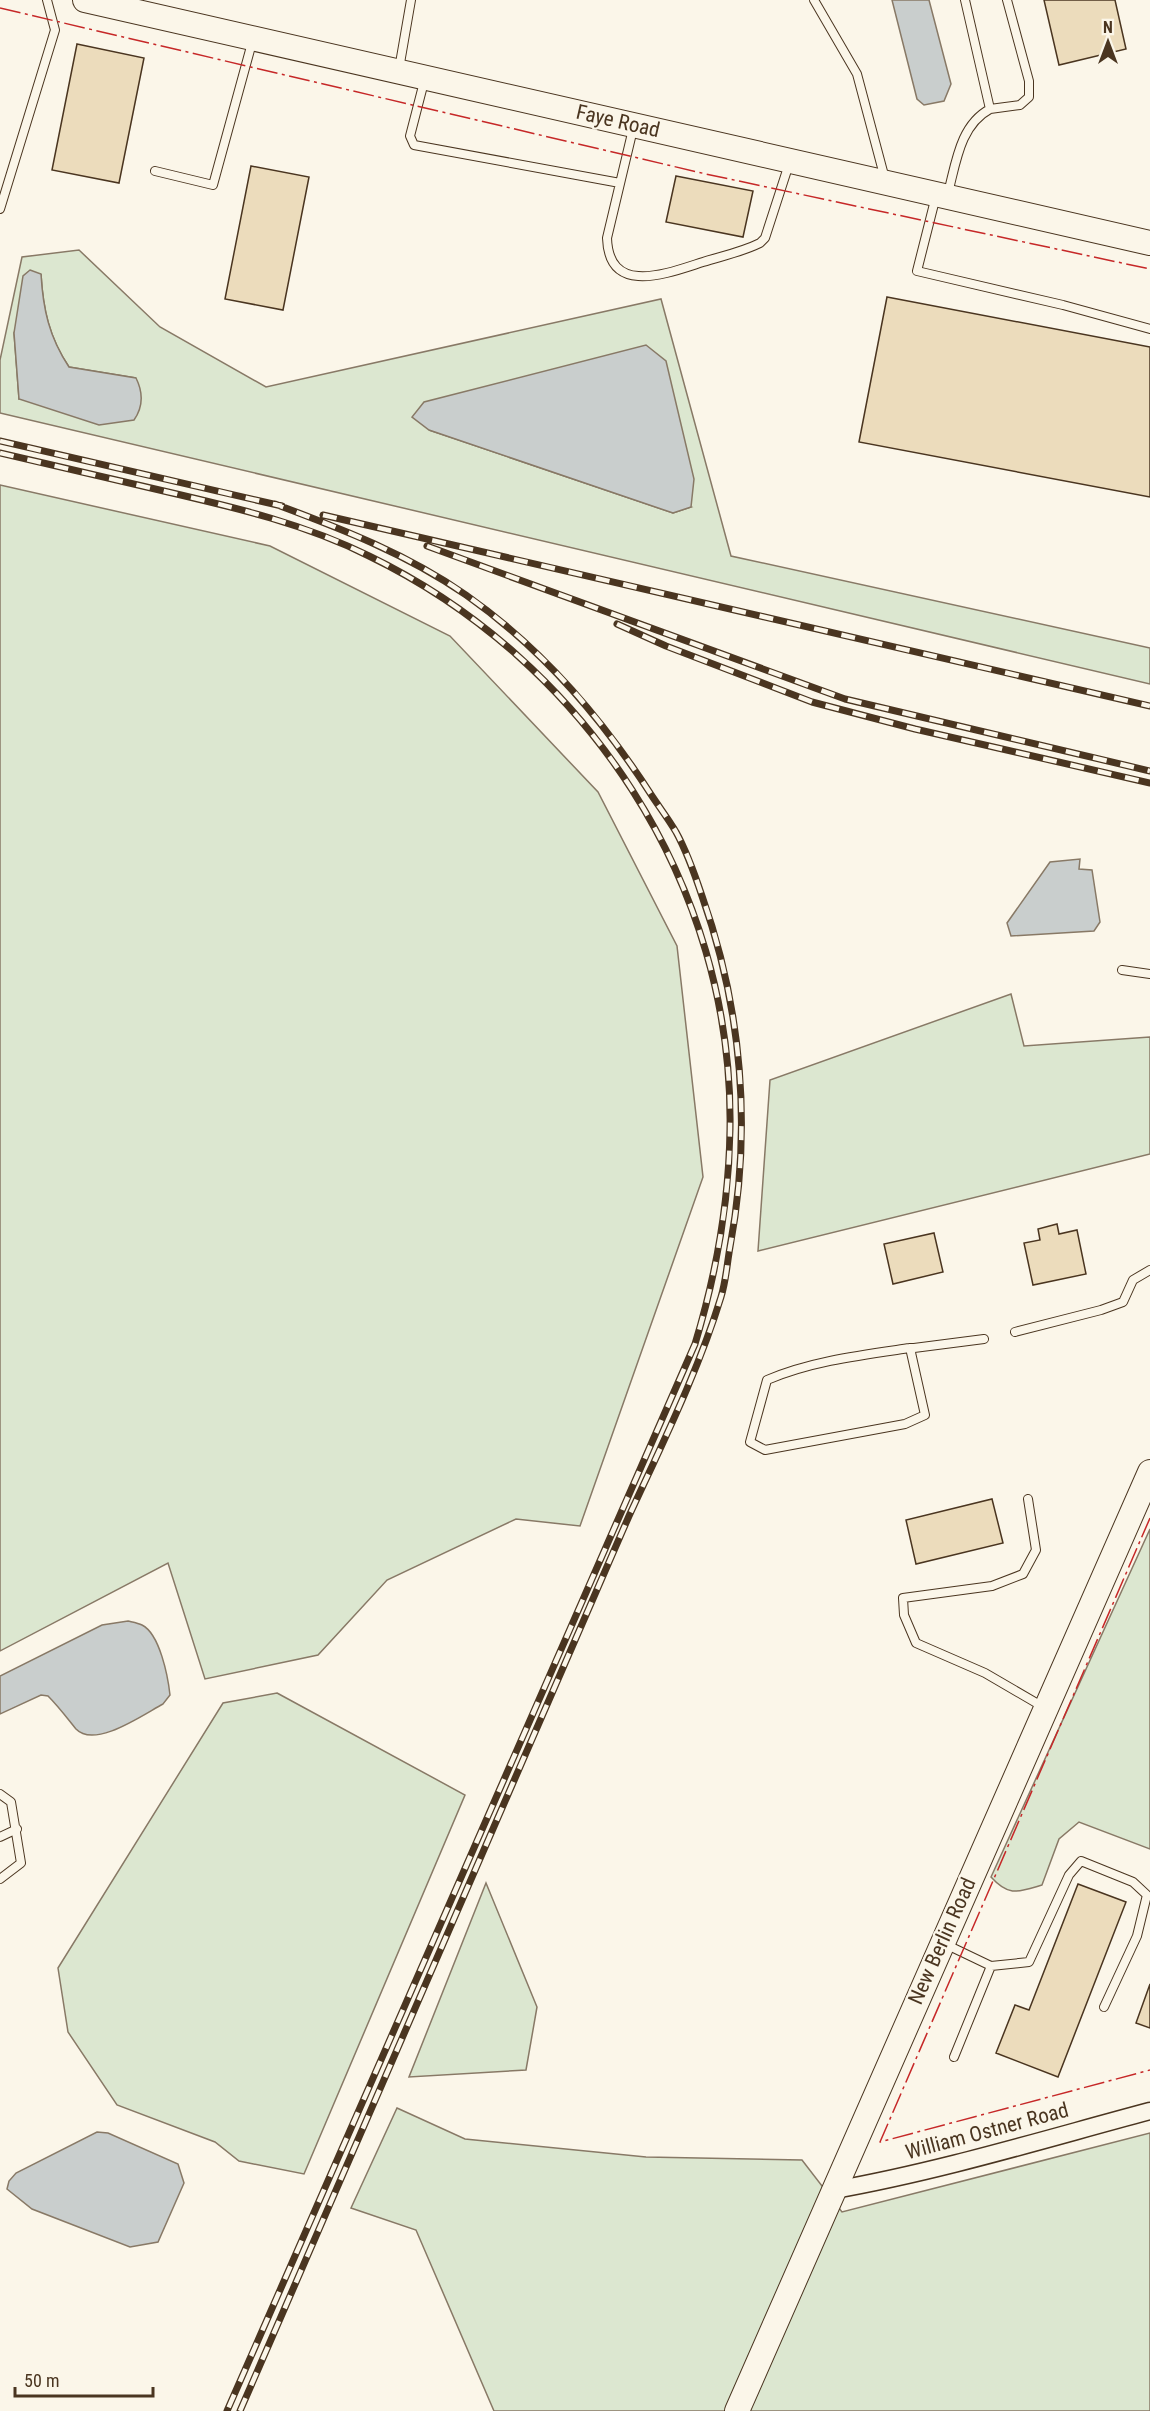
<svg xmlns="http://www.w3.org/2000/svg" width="1150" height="2411" font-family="'Roboto Condensed',sans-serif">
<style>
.green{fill:#dce7d0;stroke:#887966;stroke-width:1.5;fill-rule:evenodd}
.water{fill:#c9cecd;stroke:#887966;stroke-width:1.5}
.building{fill:#ecdcbc;stroke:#4a3520;stroke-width:1.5}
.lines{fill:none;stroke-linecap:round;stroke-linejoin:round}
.lane-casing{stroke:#4a3520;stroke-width:10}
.street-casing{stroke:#4a3520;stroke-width:19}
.secondary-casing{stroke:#4a3520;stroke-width:26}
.lane{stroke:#fbf6e9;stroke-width:8}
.street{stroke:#fbf6e9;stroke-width:16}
.secondary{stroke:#fbf6e9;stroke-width:24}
.rail-casing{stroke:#4a3520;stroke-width:7}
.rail{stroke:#fbf6e9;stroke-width:4.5;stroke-dasharray:14;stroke-linecap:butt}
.power{stroke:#c62828;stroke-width:1.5;stroke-dasharray:21 4.5 3 4.5;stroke-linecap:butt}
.labels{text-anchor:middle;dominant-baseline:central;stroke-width:4.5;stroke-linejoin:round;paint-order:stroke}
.street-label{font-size:21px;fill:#4a3520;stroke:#fbf6e9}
</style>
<rect width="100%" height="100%" fill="#fbf6e9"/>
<path class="green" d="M79,250L160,327L266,387L661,299L731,556L1150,648V684L0,413V360L22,257ZM41,274C43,309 49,337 69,367L136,378L19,399L14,333ZM429,430L691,507L673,513Z
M0,485L270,546L450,636L598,792L677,946L703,1177L580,1526L516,1519L387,1580L318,1655L205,1679L168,1563L0,1651Z
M1011,994L1024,1046L1150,1037V1154L758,1251L770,1080Z
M1150,1529V1849L1079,1822L1059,1839L1042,1885C1018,1892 1009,1897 991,1877Z
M277,1693L465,1795L304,2174L239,2161L215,2142L117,2105L68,2032L58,1968L223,1703Z
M486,1883L537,2007L526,2070L409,2077Z
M397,2108L465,2139L646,2157L802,2160L842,2212L1150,2133V2411H494L416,2230L351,2208Z"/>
<path class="water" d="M892,0H929L951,84L944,101L924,105L917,99Z
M30,270L41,274C43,309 49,337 69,367L136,378C143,392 143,407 134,420L99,425L19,399L14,333L23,276Z
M646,345L666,361L694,479L691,507L673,513L429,430L412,417L424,402Z
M1080,859L1079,869L1092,870L1100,922L1094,931L1011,936L1007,923L1050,862Z
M128,1621C132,1622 138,1623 142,1625C160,1634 168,1677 170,1695L163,1704C144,1714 95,1749 76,1729C67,1718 59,1707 48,1696L41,1695L0,1714V1676L102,1625Z
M97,2132L108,2133L178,2164L184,2183L158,2242L130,2247L32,2209L7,2189L9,2181L16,2173Z"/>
<path class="building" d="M1044,0H1115L1126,49L1059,65Z
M77,44L144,58L119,183L52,170Z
M251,166L309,177L283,310L225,299Z
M676,176L753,191L743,237L666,222Z
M887,297L1150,347V497L859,442Z
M1057,1224L1059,1234L1077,1230L1086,1274L1033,1285L1024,1243L1040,1240L1038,1229Z
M934,1233L943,1272L893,1284L884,1244Z
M992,1499L1003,1543L916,1564L906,1520Z
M1078,1884L1126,1902L1058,2077L996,2053L1015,2005L1029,2010Z
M1150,1984V2028L1136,2023Z"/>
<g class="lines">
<g class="lane-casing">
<path id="lane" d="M814,0L857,74L885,179
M399,69L411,0
M425,78L410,136L414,145L620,183
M990,109L1020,105L1029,97V81L1007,0
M633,129L607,238C609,297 668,273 703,262C722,256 742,252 760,243L765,238L789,164
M155,171L213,185L253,39
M948,193C956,163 960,125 990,109L965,0
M936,196L917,271L1063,305L1150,329
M0,209L55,30L47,0
M1122,970L1150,974
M1015,1332L1101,1310L1123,1302L1133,1280L1150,1270
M910,1348L925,1415L905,1424L765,1450L750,1442L767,1380C811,1361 862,1355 910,1348H914L984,1339
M1028,1499L1036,1550L1023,1574L992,1586L903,1598L904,1615L916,1643L985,1673L1045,1708
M0,1794L11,1802L21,1863L0,1879
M0,1837L17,1829
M945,1944L991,1966L1029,1962L1069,1875L1081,1861L1133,1882L1147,1895L1137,1936L1104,2007
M954,2057L991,1966"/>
</g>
<g class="street-casing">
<path id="street" d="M834,2190C941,2171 1045,2139 1150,2111"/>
</g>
<g class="secondary-casing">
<path id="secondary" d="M85,0L1150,243
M737,2411L1150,1472"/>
</g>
<use href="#lane" class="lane"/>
<use href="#street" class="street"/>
<use href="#secondary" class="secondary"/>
<g class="rail-casing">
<path id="rail" d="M0,441L282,506
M0,453C56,466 112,479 168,492C237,508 305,524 369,556C586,661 734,885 730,1129C729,1203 716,1275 695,1344L227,2411
M323,515L1150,706
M427,546L845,699L1150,771
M617,624L666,646L812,702L915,729L1150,783
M240,2411L629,1516C662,1444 698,1372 721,1297C726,1281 727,1264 730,1247C752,1129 742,1009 702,896C695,875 687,852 676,832C669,820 660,808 652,796C602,718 543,649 466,595C407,554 342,529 275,504"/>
</g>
<use href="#rail" class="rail"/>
<path class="power" d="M0,8L706,174L1150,269
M1150,1518L880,2142L1150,2070"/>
</g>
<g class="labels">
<g class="street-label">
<text transform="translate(618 121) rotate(13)">Faye Road</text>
<text transform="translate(942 1941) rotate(-66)">New Berlin Road</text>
<text transform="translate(987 2131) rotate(-15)">William Ostner Road</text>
</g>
</g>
<g transform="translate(1108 42)" stroke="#fbf6e9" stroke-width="4.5" paint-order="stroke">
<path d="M0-4.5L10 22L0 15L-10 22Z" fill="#4a3520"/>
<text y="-9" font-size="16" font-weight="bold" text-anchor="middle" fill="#4a3520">N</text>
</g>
<path d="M15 2387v9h138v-9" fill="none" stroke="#4a3520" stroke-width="3"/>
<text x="24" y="2387" font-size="18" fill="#4a3520" stroke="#fbf6e9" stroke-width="4.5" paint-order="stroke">50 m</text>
</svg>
